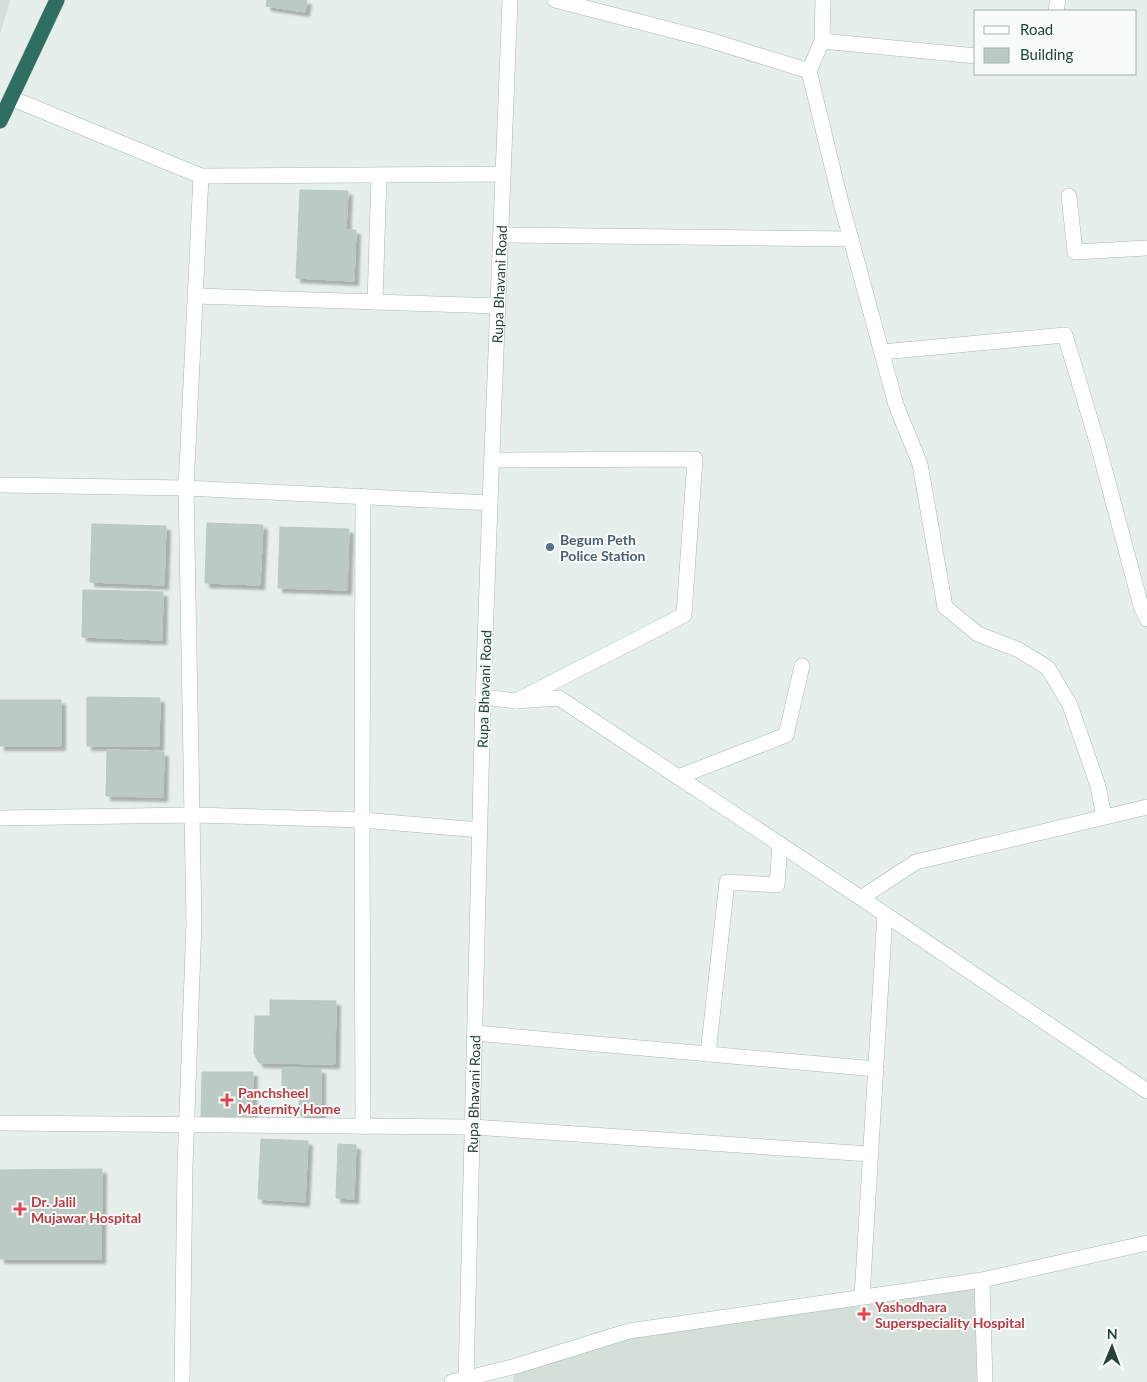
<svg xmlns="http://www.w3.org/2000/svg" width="1147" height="1382" font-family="Lato,sans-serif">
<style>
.built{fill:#d4dfda}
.building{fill:#bbcac4;stroke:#b8c9c2;filter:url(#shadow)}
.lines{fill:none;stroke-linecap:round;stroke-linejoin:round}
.street-casing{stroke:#a8b8b2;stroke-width:16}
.secondary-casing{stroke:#a4bbb3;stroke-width:16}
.highway-casing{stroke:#c2cac8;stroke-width:16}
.street{stroke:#fff;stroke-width:15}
.secondary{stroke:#fff;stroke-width:15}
.highway{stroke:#2f6f62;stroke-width:15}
.service-dot{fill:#5c6f8a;stroke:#f7fbf9;stroke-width:2}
.health-dot{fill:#e0444e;stroke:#f7fbf9;stroke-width:2}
.labels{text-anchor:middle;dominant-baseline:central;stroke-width:4;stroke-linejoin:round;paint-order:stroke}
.street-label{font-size:14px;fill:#24423a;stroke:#f7fbf9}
.service-label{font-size:14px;font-weight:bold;fill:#4e5e75;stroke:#f7fbf9;text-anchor:start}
.health-label{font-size:14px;font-weight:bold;fill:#be3a42;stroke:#f7fbf9;text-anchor:start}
</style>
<defs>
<filter id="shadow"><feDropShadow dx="4.5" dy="4.5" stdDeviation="1" flood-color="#0004"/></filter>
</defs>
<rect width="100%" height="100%" fill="#e6efeb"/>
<path class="built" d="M0,0H10L1,32L0,33Z
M982,1280L985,1382H513L516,1366L629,1331Z"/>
<path class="building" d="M267,0H307L305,12L266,6Z
M300,190L348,191L346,230H356L354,281L296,278Z
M207,523L263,525L260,585L205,583Z
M92,524L166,526L164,585L90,582Z
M280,527L349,529L347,590L278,588Z
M83,590L163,592L162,640L82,637Z
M87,697L160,698L159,746H87Z
M0,700H61V746H0Z
M107,750L164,752L163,797L106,796Z
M270,1000L336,1001L335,1064L259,1063L254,1053L255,1016H270Z
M282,1068L321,1069V1116H301L298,1093L282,1092Z
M202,1072H253L252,1118L201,1117Z
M261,1139L308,1141L305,1202L258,1199Z
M338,1144L356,1145L354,1199L336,1198Z
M102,1169L101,1259H0V1170Z"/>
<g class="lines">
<g class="street-casing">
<g id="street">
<path d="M555,0L706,39L809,71"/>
<path d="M823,0L822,41L809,71L840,199L896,405L920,464L945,607L978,634L1019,650L1048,668L1070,705L1098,786L1104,817"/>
<path d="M1056,11L1058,0"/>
<path d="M822,41L976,56"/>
<path d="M11,98L201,176L503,174"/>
<path d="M1069,196L1075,252L1147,248"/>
<path d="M501,235L851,239"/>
<path d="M196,296L498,306"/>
<path d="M375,302L379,175"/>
<path d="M882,352L1065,335L1098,445L1141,606L1147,619"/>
<path d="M492,460L695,459L684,615L516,701"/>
<path id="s1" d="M490,503L510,0"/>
<path d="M678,777L786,735L802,666"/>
<path d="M0,818L193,815L362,820L480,830"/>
<path d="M861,898L916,862L1147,807"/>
<path d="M475,1033L876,1069"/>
<path d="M708,1054L727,882L777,885L780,844"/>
<path d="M0,1123L473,1127L870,1154"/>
<path d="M363,1127L362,820L363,496"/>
<path d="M982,1280L985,1382"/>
<path d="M862,1297L885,914"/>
<path id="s2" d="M466,1379L483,697"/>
<path d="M182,1382L185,1167L194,923L186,488L201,176"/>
</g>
</g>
<g class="secondary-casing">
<path id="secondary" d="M0,485L186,488L490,503L483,697L516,701L559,698L861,898L1147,1091
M452,1382L516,1366L629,1331L982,1280L1147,1243"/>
</g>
<g class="highway-casing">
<path id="highway" d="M0,121L57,0"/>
</g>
<use href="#street" class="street"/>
<use href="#secondary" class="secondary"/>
<use href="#highway" class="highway"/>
</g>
<circle class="service-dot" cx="550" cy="547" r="5"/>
<g class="health-dot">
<path d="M224.5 1092.5h5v5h5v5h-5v5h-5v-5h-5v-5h5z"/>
<path d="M17.5 1201.5h5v5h5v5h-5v5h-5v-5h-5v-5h5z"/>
<path d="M861.5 1306.5h5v5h5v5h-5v5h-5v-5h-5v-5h5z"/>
</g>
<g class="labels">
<g class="street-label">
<text stroke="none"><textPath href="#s1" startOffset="219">Rupa Bhavani Road</textPath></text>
<text transform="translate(484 689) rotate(-88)">Rupa Bhavani Road</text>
<text stroke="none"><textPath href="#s2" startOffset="285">Rupa Bhavani Road</textPath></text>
</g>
<g class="service-label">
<text x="560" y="539">Begum Peth<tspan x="560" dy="16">Police Station</tspan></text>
</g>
<g class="health-label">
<text x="238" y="1092">Panchsheel<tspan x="238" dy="16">Maternity Home</tspan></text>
<text x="31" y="1201">Dr. Jalil<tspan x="31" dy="16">Mujawar Hospital</tspan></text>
<text x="875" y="1306">Yashodhara<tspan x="875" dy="16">Superspeciality Hospital</tspan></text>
</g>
</g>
<rect x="974" y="10" width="162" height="65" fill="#f7fbf9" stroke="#a3b1ad"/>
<rect x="984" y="26" width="25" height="8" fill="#ffffff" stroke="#a3b1ad"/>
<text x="1020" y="35" font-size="15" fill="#24423a">Road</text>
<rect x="984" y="48" width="25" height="15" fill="#bbcac4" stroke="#a3b1ad"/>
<text x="1020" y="60" font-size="15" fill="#24423a">Building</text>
<g transform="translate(1112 1347) rotate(1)" stroke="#f7fbf9" stroke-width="4" paint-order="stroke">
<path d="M0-4L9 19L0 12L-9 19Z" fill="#24423a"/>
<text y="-8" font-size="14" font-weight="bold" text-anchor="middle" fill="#24423a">N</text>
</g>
</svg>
